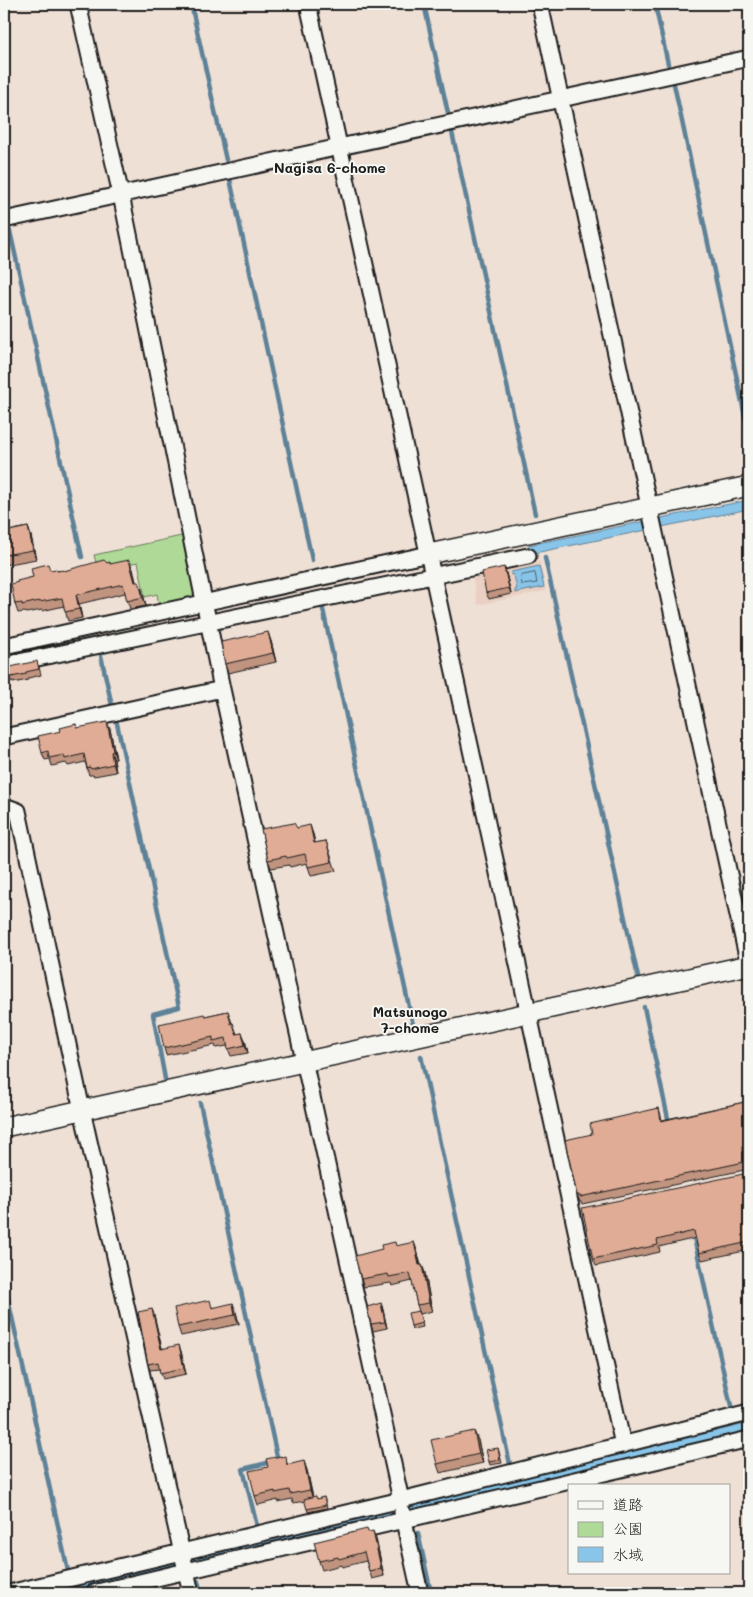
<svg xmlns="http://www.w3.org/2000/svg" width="753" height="1597" font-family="Mali,'Klee One',sans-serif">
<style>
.built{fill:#ead0c2}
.green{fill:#afd996;stroke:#667a59}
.water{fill:#89c5e9;stroke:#5d8197}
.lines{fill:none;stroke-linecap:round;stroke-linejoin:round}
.shore{stroke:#48606e;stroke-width:1}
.stream{stroke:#5d8197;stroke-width:4.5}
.minor-casing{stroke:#1c1c1c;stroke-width:19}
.tertiary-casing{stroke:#1c1c1c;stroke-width:22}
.minor{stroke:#f6f6f2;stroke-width:15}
.tertiary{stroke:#f6f6f2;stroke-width:19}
.wall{fill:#c19480;stroke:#1c1c1c}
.shaded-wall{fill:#9d7868;stroke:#1c1c1c}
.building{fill:#e0ac95;stroke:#1c1c1c}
.labels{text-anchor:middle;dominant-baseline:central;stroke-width:4;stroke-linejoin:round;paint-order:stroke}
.neighbourhood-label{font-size:14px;font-weight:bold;fill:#1c1c1c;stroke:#f6f6f2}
</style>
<rect width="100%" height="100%" fill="#efe0d6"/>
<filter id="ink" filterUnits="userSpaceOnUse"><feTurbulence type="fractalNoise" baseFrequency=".02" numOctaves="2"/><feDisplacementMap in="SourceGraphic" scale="10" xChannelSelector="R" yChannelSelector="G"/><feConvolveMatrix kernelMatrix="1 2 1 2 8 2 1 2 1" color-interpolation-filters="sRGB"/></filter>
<g filter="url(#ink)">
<path class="built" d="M540,561L546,591L478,605L472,575Z"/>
<path class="green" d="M186,535L199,592L195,598L159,605L157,594L145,597L138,562L113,567L96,563L94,555Z"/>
<path class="water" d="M749,500V509L4,662V656L527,549L529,545Z
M539,566L544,587L515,593V590L517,589L514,575H511V572Z
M749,1423V1430L70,1593H46Z"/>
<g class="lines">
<path class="shore" d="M535,573L537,583L522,585L521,576Z"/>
<path class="stream" d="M191,4L226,160
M424,4L448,113
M655,4L668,64
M674,84L749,435
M452,132L535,514
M230,179L312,560
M4,207V208
M10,231L82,557
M545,558L638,977
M322,605L413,1025
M100,651L112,706
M116,719L179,1007L153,1014L165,1079
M644,1007L669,1123
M421,1056L510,1464
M200,1103L278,1461
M693,1233L732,1411
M4,1281L68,1571
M257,1526L243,1469L271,1462
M418,1533L431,1593
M198,1581L201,1593"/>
<g class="minor-casing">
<path id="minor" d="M78,4L121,195L222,689L401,1500
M308,4L623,1445
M540,4L749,966
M4,220L749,58
M4,646L429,554
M4,665L528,556
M4,737L222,689
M4,809L10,808L18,811L82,1110L191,1593
M402,1512L420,1593
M9,1593L401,1500L749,1413
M93,1593L749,1439"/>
</g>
<g class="tertiary-casing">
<path id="tertiary" d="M429,554L749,486
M4,1127L749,965"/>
</g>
<use href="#minor" class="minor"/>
<use href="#tertiary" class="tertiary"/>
</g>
<path class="wall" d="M28,527L31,536L36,559L4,565V532Z
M107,563L111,564L133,569L136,582L142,590L146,606L130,609L125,593L79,604L82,618L68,621L64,606L42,611V610L26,613L25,612L18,613L15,604L18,582L33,577L50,570L64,571Z
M506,573L511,594L489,599L486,593Z
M271,641L276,662L228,673L225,664Z
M39,667L41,675L28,678V680L13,683L12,681L10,682L8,676Z
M76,724L77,728L110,729L116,759L114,760L116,772L94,776L93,775H89L85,762L68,766L66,763L52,766L50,759L45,760L42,753L61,731Z
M297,828L313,834L315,843L326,841L336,871L311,876L307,863L290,867L289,865L271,868L268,860Z
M228,1011L232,1023H233L237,1034L242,1033L245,1040L248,1053L231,1056L227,1046L216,1048L215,1045L166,1055L164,1048L205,1016Z
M749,1101V1169L582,1204L581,1202H580L577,1195L592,1134L659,1108L662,1120Z
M749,1179V1250L702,1260L699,1253L696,1238L659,1247L660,1252L596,1266L593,1259Z
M397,1246L417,1250L421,1265H422L425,1273L432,1311L420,1314L417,1305L412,1281L392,1286L391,1283L364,1287L361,1279Z
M381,1303L383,1310L387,1328L373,1331L371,1324Z
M213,1307L236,1312L239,1324L181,1336L178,1327Z
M152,1309L154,1315L162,1348L181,1351L186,1374L163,1379L159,1369L150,1370L148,1364Z
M420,1314L423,1327L412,1329L411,1326Z
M478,1440L483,1463L440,1473L437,1464Z
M498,1448L502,1463L490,1465L489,1462Z
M281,1457L288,1464L307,1470L313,1497L317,1499L324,1497L327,1508L308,1512L305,1501L293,1503L292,1499L278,1502V1500L258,1505L255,1496L268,1467Z
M368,1532L376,1539L384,1576L372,1579L366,1561L342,1567L341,1565L322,1570L319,1561Z"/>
<path class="shaded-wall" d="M28,527L31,536L36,559L33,550Z
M129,560L133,569L138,591L135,582Z
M504,567L506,573L511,594L509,588Z
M139,582L142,590L146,606L143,597Z
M76,595L79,604L82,618L79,609Z
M268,632L271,641L276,662L273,653Z
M107,722L110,729L116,759L113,751Z
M111,752L114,760L116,772L113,764Z
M310,825L313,834L317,852L314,843Z
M242,1033L245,1040L248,1053L245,1045Z
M414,1242L417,1250L422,1274L419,1265Z
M422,1265L425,1273L432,1311L429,1303Z
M233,1303L236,1312L239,1324L235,1315Z
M381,1303L383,1310L387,1328L385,1322Z
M152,1309L154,1315L163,1355L161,1349Z
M179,1345L181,1351L186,1374L184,1368Z
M474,1431L478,1440L483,1463L479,1454Z
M304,1461L307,1470L313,1499L310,1490Z
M373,1531L376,1539L384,1576L381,1568Z"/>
<path class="building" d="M28,527L33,550L4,555V532Z
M104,560L107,563L110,562V564L129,560L135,582H139L143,597L127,601L123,584L76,595L79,609L65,612L62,598L39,602V601L22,605V603L15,604L11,584L18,582L17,581L33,577L31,568L48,564L50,570L56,569L57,571L64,570V571Z
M504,567L509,588L486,593L482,572Z
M268,632L273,653L225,664L221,642Z
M37,661L39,669L26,672V674L11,677L10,675L8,676L6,668Z
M107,722L113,751L111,752L113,764L91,769L90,767L87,768L84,754L65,759L64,755L49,758L48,751L42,753L38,736L61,731L60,728L76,724L77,728Z
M294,823L297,828L310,825L314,843L326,841L332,862L308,867L305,854L287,858L286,856L268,860L261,829Z
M228,1011L231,1024L233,1023L236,1034L242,1033L245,1045L228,1049L226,1038L213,1041V1037L164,1048L159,1024L204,1014L205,1016Z
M749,1101V1161L580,1197L579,1195H577L565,1140L592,1134L590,1124L659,1108L661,1121Z
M748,1173L749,1179V1242L699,1253L694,1231L657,1240L658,1245L593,1259L582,1208Z
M395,1242L396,1246L414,1242L419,1265H422L429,1303L417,1305L410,1273L389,1277L388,1274L361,1279L355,1256L382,1249L381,1245Z
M210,1300L212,1308L233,1303L235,1315L178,1327L174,1308Z
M381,1303L385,1322L371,1324L367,1307Z
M152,1309L161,1349L179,1345L184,1368L160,1373L158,1362L148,1364L138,1312Z
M419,1311L422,1323L411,1326L408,1313Z
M474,1431L479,1454L437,1464L431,1440Z
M498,1448L500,1460L489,1462L486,1450Z
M281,1456V1457L286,1456L287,1465L304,1461L310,1490L290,1494L289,1490L275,1493V1491L255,1496L249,1471L268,1467L266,1459Z
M316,1496L317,1499L324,1497L326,1505L307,1509L304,1499Z
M367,1529L368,1532L373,1531L381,1568L369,1571L364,1552L339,1559L338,1557L319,1561L314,1542Z
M105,1590L106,1593H74L84,1591L85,1593H91Z"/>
</g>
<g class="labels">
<g class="neighbourhood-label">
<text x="330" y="167">Nagisa 6-chome</text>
<text x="410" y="1011">Matsunogo<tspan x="410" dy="16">7-chome</tspan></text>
</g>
</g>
<rect width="753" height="1597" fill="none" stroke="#f6f6f2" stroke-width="20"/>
<rect x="10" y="10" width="733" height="1577" fill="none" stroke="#1c1c1c" stroke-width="2" filter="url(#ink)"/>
<rect x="568" y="1484" width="162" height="90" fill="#f6f6f2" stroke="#9f9f9c"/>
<rect x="578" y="1501" width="25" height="8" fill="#f6f6f2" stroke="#9f9f9c"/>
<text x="613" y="1510" font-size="15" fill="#1c1c1c">道路</text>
<rect x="578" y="1522" width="25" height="15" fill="#afd996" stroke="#9f9f9c"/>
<text x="613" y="1534" font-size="15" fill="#1c1c1c">公園</text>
<rect x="578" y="1547" width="25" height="15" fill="#89c5e9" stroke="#9f9f9c"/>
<text x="613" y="1560" font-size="15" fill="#1c1c1c">水域</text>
</svg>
